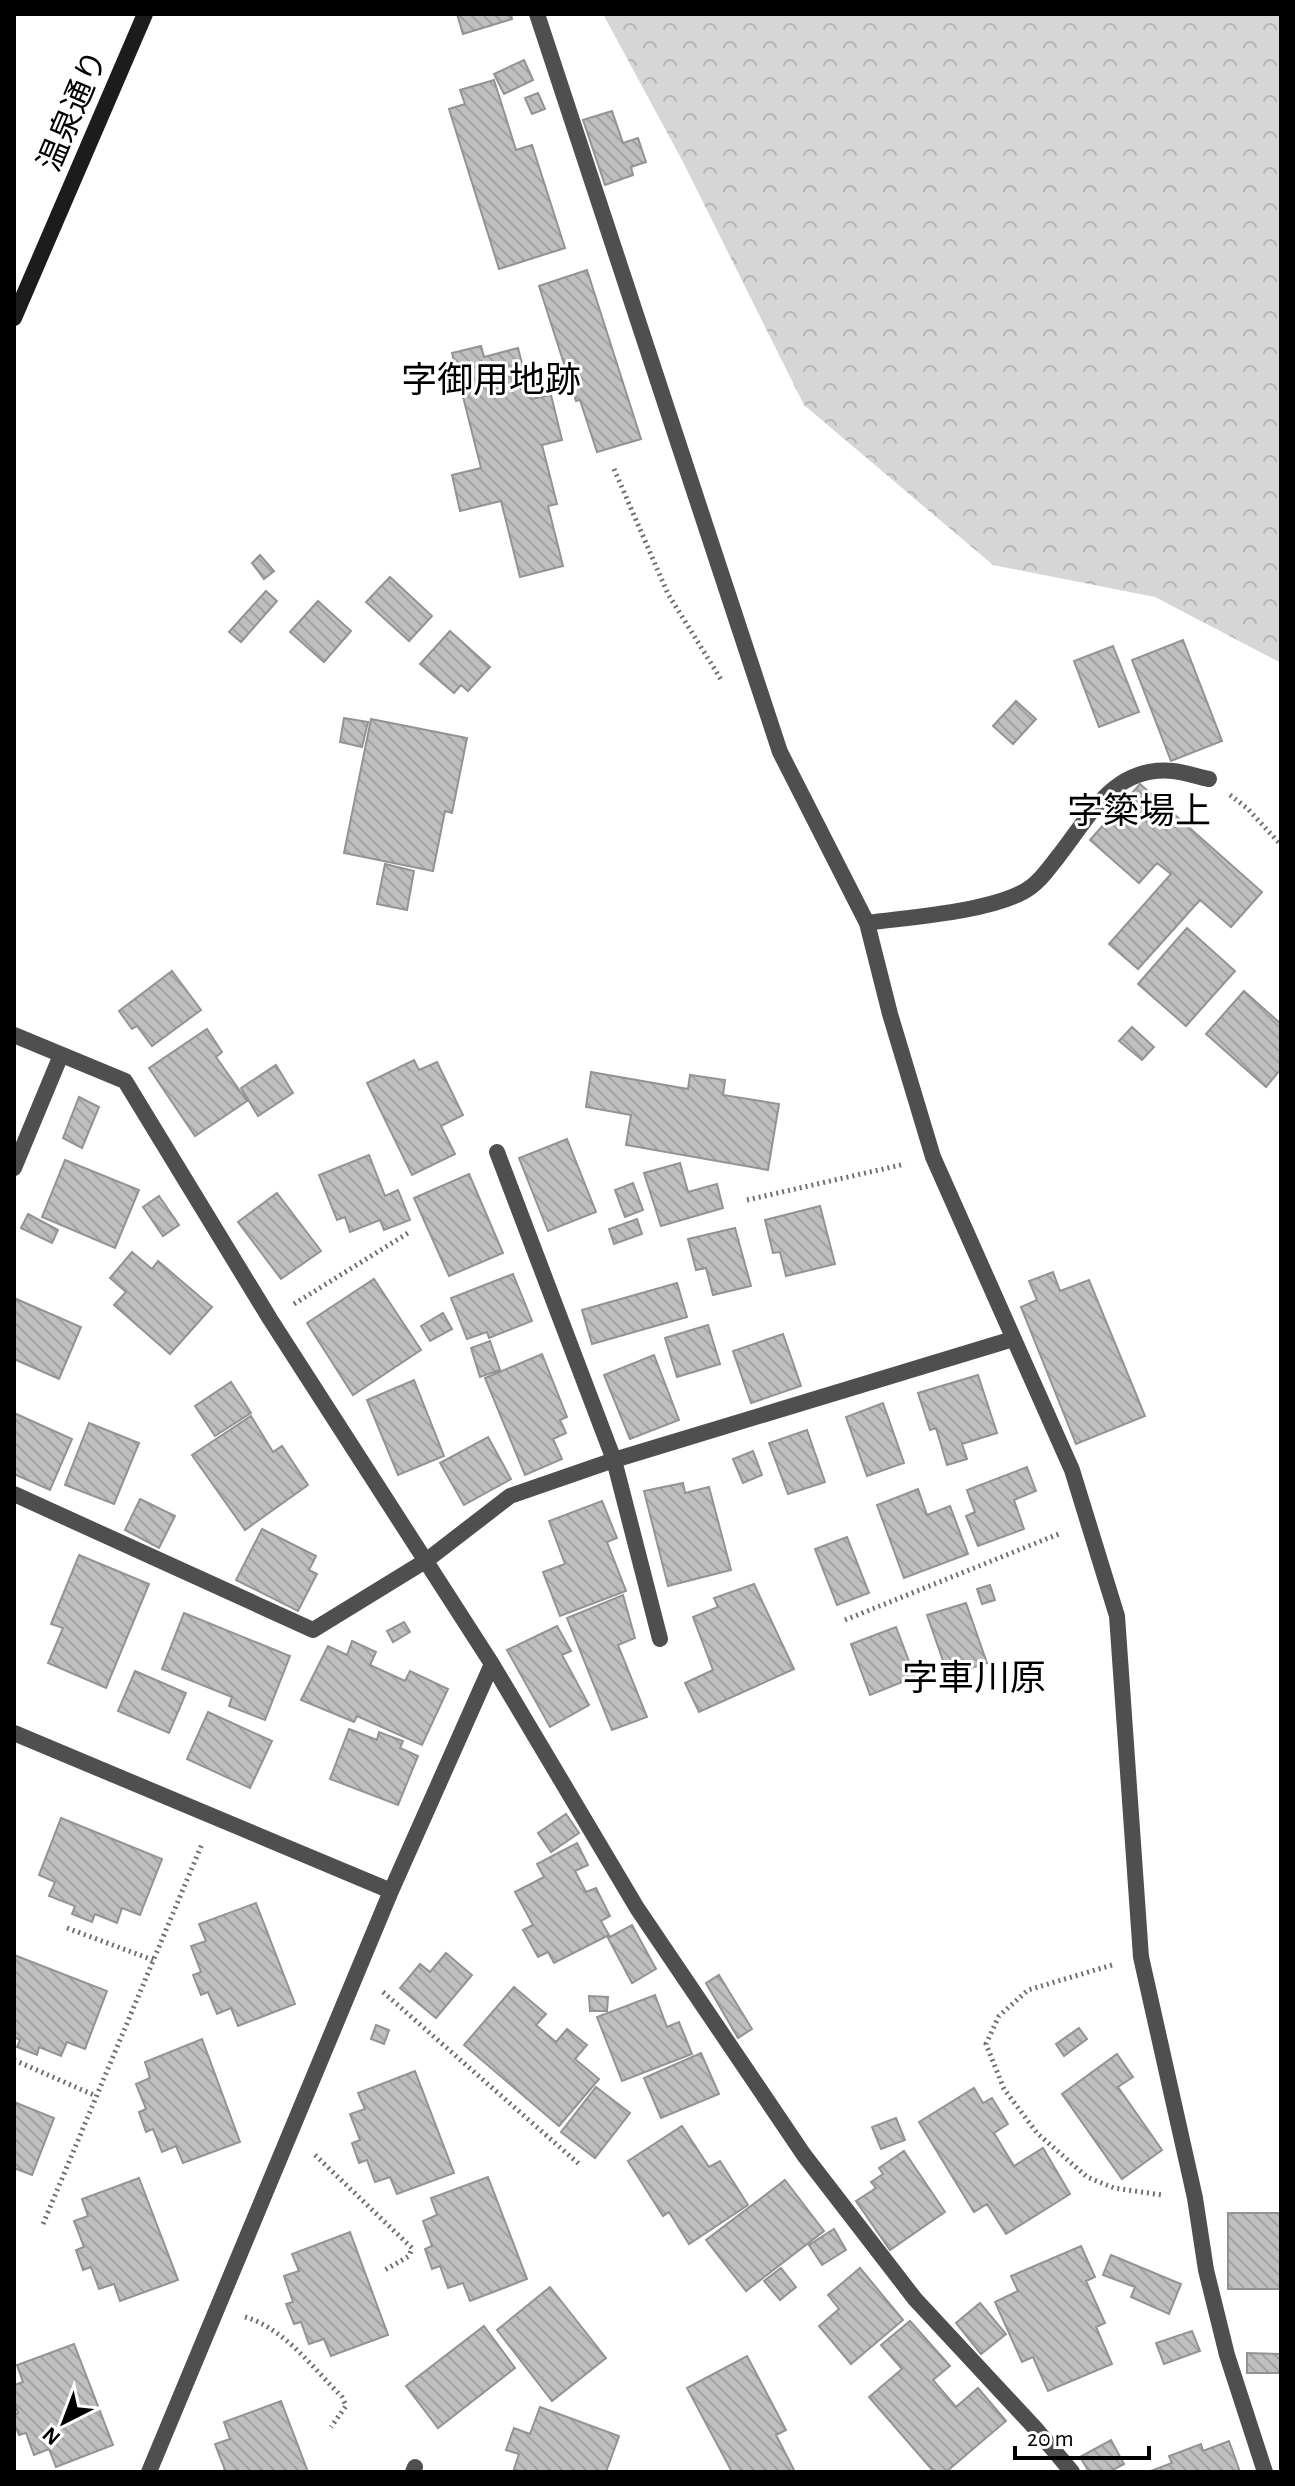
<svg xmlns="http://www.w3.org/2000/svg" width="1295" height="2486" font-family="'Alegreya Sans','Noto Sans JP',sans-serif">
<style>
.forest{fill:url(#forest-crowns)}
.building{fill:url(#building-back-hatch);stroke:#939393;stroke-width:2}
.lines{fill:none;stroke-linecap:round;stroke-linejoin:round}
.path{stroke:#717171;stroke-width:5;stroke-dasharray:2 4;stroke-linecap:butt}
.street{stroke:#4f4f4f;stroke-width:16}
.secondary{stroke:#1c1c1c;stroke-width:16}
.labels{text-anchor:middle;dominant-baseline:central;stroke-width:6;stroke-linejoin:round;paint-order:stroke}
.street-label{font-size:32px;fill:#000;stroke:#fff}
.quarter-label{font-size:36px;fill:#000;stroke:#fff}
</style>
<defs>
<pattern id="forest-crowns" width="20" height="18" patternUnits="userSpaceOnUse" patternTransform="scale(2)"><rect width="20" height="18" fill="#d6d6d6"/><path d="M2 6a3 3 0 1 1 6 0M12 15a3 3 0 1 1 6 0" fill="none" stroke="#b6b6b6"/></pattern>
<pattern id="building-back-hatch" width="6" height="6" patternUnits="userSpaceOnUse" patternTransform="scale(2)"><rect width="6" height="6" fill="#bfbfbf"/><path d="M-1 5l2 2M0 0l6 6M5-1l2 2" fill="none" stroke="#a2a2a2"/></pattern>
</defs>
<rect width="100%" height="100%" fill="#fff"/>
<path class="forest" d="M603,14H1281V663L1155,597L993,565L804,405L683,162Z"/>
<path class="building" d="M457,14H511L512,19L463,34Z
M524,60L533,80L504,94L494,74Z
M494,80L516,150L532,145L565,248L499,269L449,109L465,104L460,90Z
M538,93L545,109L532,114L525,98Z
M612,111L623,143L638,138L646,162L631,167L633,175L605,185L583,120Z
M587,270L641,439L597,452L580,400L576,401L539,286Z
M481,346L484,357L518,348L531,399L551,395L562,440L542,445L557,504L548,506L563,566L520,577L501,501L460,511L452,475L481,468L452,353Z
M260,555L274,571L264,579L252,563Z
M390,577L432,616L409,641L366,602Z
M266,591L277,601L241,642L229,632Z
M318,601L351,631L324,662L290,632Z
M450,631L490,667L468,691L461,685L454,693L420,664Z
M1183,640L1222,741L1171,761L1132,660Z
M1113,646L1139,712L1099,727L1074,661Z
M1016,701L1036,719L1013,744L993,726Z
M344,718L368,722L362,747L340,742Z
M371,719L467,738L452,813L445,811L433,871L344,853Z
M1140,784L1262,892L1231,927L1200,900L1138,969L1109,944L1171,874L1157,863L1139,883L1090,840Z
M385,864L414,871L407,910L377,904Z
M1187,928L1235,971L1186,1026L1138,984Z
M172,971L201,1010L152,1046L137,1026L132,1029L119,1011Z
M1244,991L1281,1024V1069L1266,1087L1206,1034Z
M1132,1027L1154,1047L1142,1060L1119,1041Z
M207,1029L222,1052L216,1057L247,1101L195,1136L149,1068Z
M414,1060L419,1070L437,1062L463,1115L441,1126L455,1154L412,1175L367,1083Z
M276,1065L293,1093L258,1116L241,1088Z
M591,1072L688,1089L690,1075L725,1080L723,1095L779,1104L768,1170L626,1145L631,1115L586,1107Z
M79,1097L99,1107L82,1148L63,1138Z
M567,1139L596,1212L548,1231L519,1158Z
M369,1155L385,1196L398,1190L410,1220L384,1230L380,1220L350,1232L345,1217L337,1220L319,1175Z
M65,1160L139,1190L115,1248L42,1217Z
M680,1163L688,1192L717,1184L723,1208L661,1226L644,1173Z
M469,1174L503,1253L449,1276L414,1198Z
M633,1183L643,1210L625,1217L615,1190Z
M277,1193L321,1251L281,1279L238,1222Z
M159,1196L179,1225L163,1236L143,1207Z
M820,1206L835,1264L786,1276L780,1252L773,1253L765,1220Z
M28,1214L58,1230L52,1243L21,1228Z
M637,1219L642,1234L614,1244L609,1229Z
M735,1228L751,1286L713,1295L706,1268L696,1270L688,1239Z
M132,1252L152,1269L158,1261L212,1307L170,1354L114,1305L126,1292L110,1278Z
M1053,1272L1060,1291L1089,1280L1145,1416L1076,1444L1021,1307L1037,1300L1029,1281Z
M513,1274L532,1321L489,1338L487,1332L467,1339L451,1298Z
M374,1279L421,1350L353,1395L307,1323Z
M677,1283L687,1317L592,1344L582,1310Z
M14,1298L81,1327L59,1379L14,1359Z
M443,1313L452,1329L430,1341L421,1326Z
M708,1325L720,1364L677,1377L665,1338Z
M783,1334L801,1386L751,1403L733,1351Z
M490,1341L500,1370L480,1377L471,1348Z
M542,1354L567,1417L560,1420L566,1433L553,1439L562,1459L525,1475L485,1378Z
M654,1355L679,1420L630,1439L604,1375Z
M978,1375L997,1433L962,1444L967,1459L947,1465L936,1428L930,1430L918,1393Z
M414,1380L444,1456L398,1475L367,1400Z
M231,1382L251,1413L215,1436L195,1406Z
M883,1403L904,1463L867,1476L846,1417Z
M14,1413L72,1439L50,1490L14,1474Z
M251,1416L273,1452L282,1446L308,1485L245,1530L192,1455Z
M89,1423L139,1443L114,1504L65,1485Z
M807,1430L825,1482L788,1494L769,1443Z
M488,1437L511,1479L464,1505L440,1463Z
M753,1451L762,1475L743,1483L733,1459Z
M1027,1467L1036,1491L1014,1500L1024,1529L978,1546L966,1516L975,1512L967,1490Z
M683,1483L685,1493L709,1487L731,1570L668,1586L644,1491Z
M918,1489L927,1515L950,1506L968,1554L904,1578L877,1505Z
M140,1499L175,1516L159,1548L125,1530Z
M602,1501L617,1538L607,1542L626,1591L560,1616L543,1572L565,1564L549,1521Z
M262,1529L316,1556L309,1570L317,1574L298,1611L236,1580Z
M847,1537L869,1593L837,1605L815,1549Z
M79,1555L149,1584L106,1688L48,1663L63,1628L51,1624Z
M754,1584L794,1669L699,1712L685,1683L713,1670L693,1617L718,1607L714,1598Z
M990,1585L995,1600L982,1604L977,1589Z
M623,1595L635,1638L618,1645L647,1717L612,1730L567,1618Z
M966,1603L987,1663L948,1675L927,1615Z
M184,1613L290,1656L265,1720L229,1706L232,1697L162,1669Z
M404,1622L410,1632L393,1642L387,1631Z
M557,1626L571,1651L562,1655L589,1705L550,1727L507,1650Z
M896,1627L915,1677L870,1695L851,1644Z
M352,1641L376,1652L370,1665L405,1681L410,1671L448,1689L422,1745L357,1716L354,1722L301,1700L328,1646L347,1655Z
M135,1671L186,1693L169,1733L118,1711Z
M208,1712L272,1741L250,1788L187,1759Z
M349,1729L377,1740L379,1732L403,1741L400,1748L418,1756L398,1805L330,1779Z
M566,1814L579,1833L551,1852L538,1833Z
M61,1818L162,1859L140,1915L122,1908L117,1923L95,1914L92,1922L72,1914L75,1906L49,1896L55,1882L39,1875Z
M577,1843L588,1865L575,1871L586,1892L596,1888L610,1916L601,1921L609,1935L554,1963L548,1952L538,1957L523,1930L533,1925L515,1892L544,1877L537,1864Z
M256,1903L295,2004L238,2026L231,2008L217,2014L208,1992L201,1995L193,1975L201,1972L191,1946L206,1941L199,1924Z
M632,1925L656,1969L632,1983L608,1938Z
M446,1953L472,1975L436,2018L400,1988L420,1964L430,1972Z
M14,1955L107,1991L85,2049L67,2042L61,2056L39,2047L37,2055L17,2047L20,2040L14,2037Z
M719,1975L752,2029L738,2038L706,1983Z
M514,1987L546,2014L536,2025L556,2042L567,2029L587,2045L575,2059L599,2079L559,2126L464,2045Z
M655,1995L667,2027L679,2022L692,2054L622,2081L597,2017Z
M589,1996L608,1997L607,2011H590Z
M376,2025L389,2030L384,2044L371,2039Z
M1079,2028L1087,2039L1064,2056L1056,2044Z
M202,2039L240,2142L183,2163L176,2146L162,2152L153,2129L146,2132L139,2112L146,2109L136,2084L150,2078L145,2062Z
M701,2053L719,2094L661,2118L644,2078Z
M1117,2054L1133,2077L1118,2087L1162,2150L1122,2179L1062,2094Z
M415,2071L454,2173L397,2194L390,2177L375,2182L367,2160L359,2163L352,2143L360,2140L350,2114L365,2109L358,2093Z
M596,2087L630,2113L595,2158L561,2132Z
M974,2088L983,2103L992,2098L1008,2124L994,2133L1014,2166L1043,2148L1070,2194L1006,2234L987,2204L974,2212L919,2122Z
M14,2102L54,2118L32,2175L14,2168Z
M896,2118L905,2140L881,2149L872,2127Z
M682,2126L709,2167L720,2161L748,2205L689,2244L669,2212L663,2216L628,2161Z
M904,2151L945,2212L890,2250L856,2201L876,2188L871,2182L883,2174L879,2168Z
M488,2177L527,2279L470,2301L463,2283L448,2288L440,2266L432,2269L425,2249L432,2246L423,2221L437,2215L431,2198Z
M139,2178L178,2280L120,2301L114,2284L99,2289L91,2267L83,2270L76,2250L84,2247L74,2221L88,2216L82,2199Z
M785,2180L824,2231L746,2291L706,2240Z
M1228,2213H1281V2289H1228Z
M834,2229L846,2250L822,2265L809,2245Z
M350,2232L388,2335L331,2356L324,2339L309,2344L301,2322L294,2324L286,2304L293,2302L284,2276L299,2271L292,2254Z
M1081,2246L1095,2277L1086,2281L1105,2323L1096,2327L1112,2364L1048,2391L1033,2357L1022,2362L995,2302L1018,2291L1011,2276Z
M1111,2255L1181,2284L1169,2314L1131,2297L1135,2287L1103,2275Z
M781,2268L796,2287L780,2300L764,2281Z
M860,2268L903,2320L851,2364L819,2326L839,2309L828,2295Z
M550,2287L606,2358L552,2401L497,2330Z
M980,2303L1006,2334L981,2354L956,2323Z
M1280,2304L1281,2373H1247V2353L1280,2354Z
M910,2321L950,2366L933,2380L956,2407L978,2388L1006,2421L946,2472H934L869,2397L902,2369L881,2345Z
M484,2326L515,2368L438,2428L406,2386Z
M1192,2331L1200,2351L1164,2364L1156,2343Z
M74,2344L113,2445L56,2467L49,2449L34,2455L26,2433L19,2435L14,2423V2415L18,2413L14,2402V2385L23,2382L17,2365Z
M747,2356L786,2430L776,2435L795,2472H732L687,2388Z
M281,2401L308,2472H221L225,2470L215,2444L230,2439L224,2422Z
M540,2407L619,2436L606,2472H521L514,2469L519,2454L506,2450L514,2428L530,2434Z
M1111,2440L1124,2464L1109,2472H1089L1080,2457Z
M1229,2441L1240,2472H1148L1172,2463L1169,2456L1201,2444L1203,2451Z"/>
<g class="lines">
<path class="path" d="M614,469L668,594L722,681
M1230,795L1247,808L1281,845
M747,1200L905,1164
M294,1304L408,1233
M845,1620L1061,1533
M67,1928L153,1960
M1112,1965L1028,1990L999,2016L986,2044L1004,2089L1037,2133L1087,2177L1114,2188L1162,2195
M383,1992L579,2164
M14,2060L96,2096
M315,2155L412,2248L409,2256L385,2270
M43,2224L202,1844
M245,2317C284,2328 314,2369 342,2397L346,2406L331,2427"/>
<path class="street" d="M537,14L780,752L867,923L890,1014L933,1157L1072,1470L1117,1616L1141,1957L1195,2198L1206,2270L1227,2355L1265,2472
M867,923C910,917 986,912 1023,892C1037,885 1047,871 1057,858C1089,818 1113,765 1173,771C1185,772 1197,777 1209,779
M14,1035L125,1081L270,1319L492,1664L637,1908L804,2155L915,2299L1035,2428L1072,2472
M497,1152L614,1460L660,1639
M14,1168L61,1055
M14,1494L313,1630L427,1560L510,1496L614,1460L1013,1339
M14,1733L391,1891
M149,2472L391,1891L492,1664
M413,2472L415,2467"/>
<path class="secondary" d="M14,318L145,14"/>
</g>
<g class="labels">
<g class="street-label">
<text transform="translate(73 111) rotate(-67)">温泉通り</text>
</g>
<g class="quarter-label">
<text x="491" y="381">字御用地跡</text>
<text x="1139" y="812">字簗場上</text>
<text x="974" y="1679">字車川原</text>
</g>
</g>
<rect width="1295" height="2486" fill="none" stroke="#000000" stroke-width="32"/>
<g transform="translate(64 2422) rotate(222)" stroke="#ffffff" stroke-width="6" paint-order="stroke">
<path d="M0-6L14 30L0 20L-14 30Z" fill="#000000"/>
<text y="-12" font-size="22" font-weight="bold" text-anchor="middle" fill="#000000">N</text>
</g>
<path d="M1015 2446v12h134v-12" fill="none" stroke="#000000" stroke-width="4"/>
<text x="1027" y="2446" font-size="24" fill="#000000" stroke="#ffffff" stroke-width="6" paint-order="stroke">20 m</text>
</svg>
